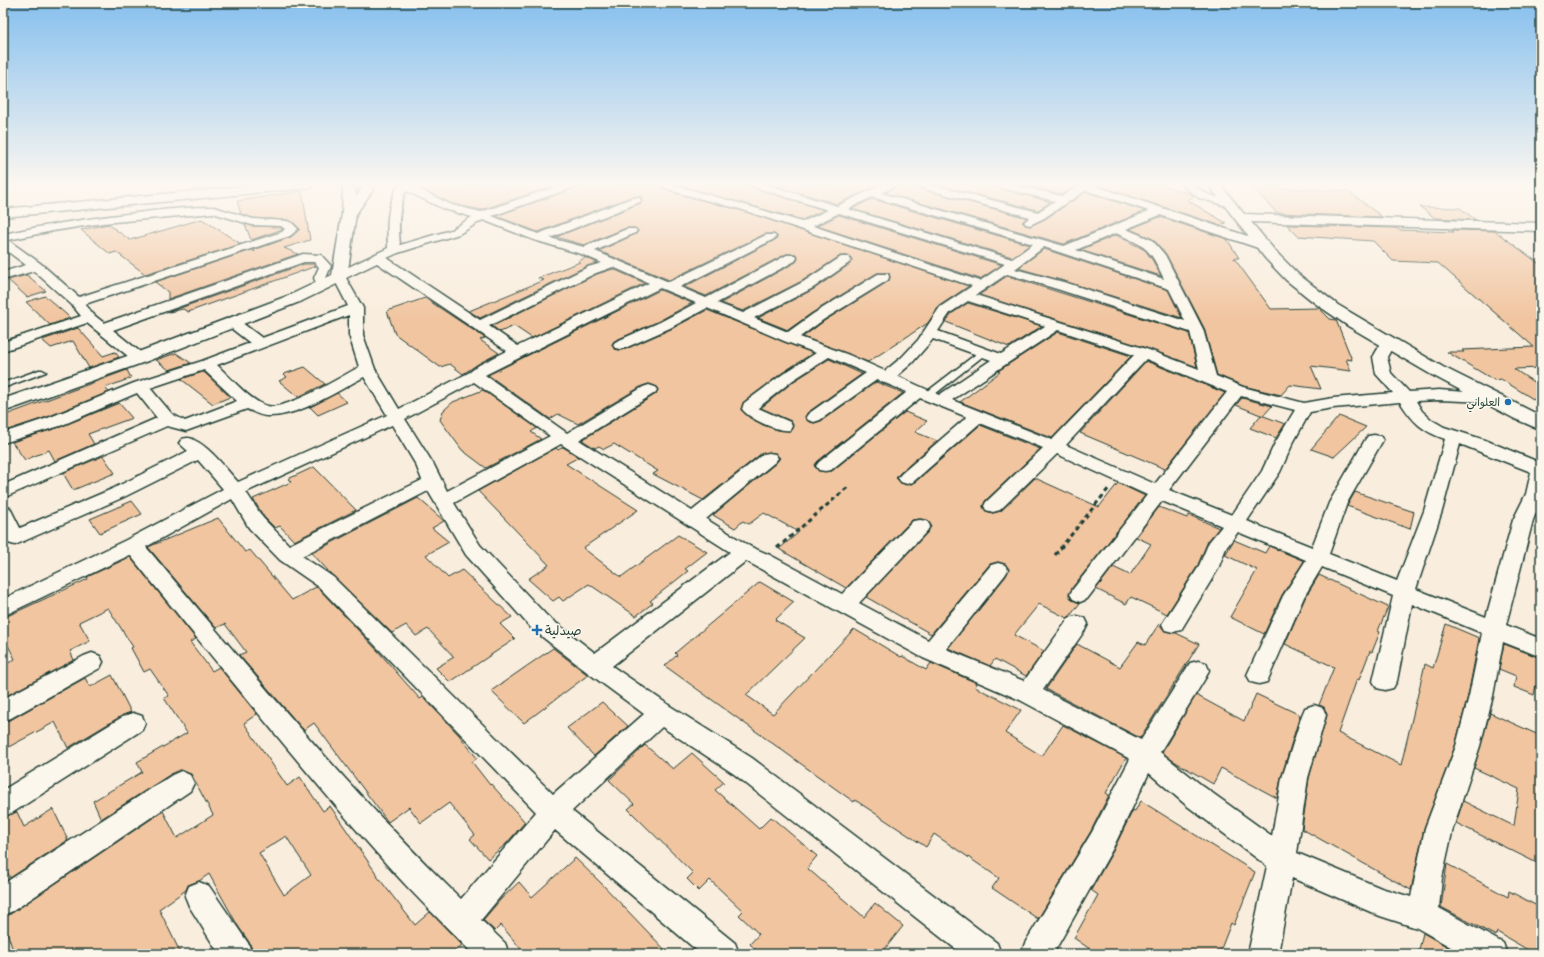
<svg xmlns="http://www.w3.org/2000/svg" width="1544" height="957" font-family="'Shantell Sans','Playpen Sans Arabic',sans-serif">
<style>
.building{fill:#f1c5a0;stroke:#1f3d34;fill-rule:evenodd}
.lines{fill:none;stroke-linecap:round;stroke-linejoin:round}
.lane-casing{stroke:#1f3d34;stroke-width:3}
.street-casing{stroke:#1f3d34;stroke-width:3}
.secondary-casing{stroke:#1f3d34;stroke-width:3}
.highway-casing{stroke:#1f3d34;stroke-width:3}
.path{stroke:#1f3d34;stroke-width:3;stroke-dasharray:4.5 3.5;stroke-linecap:butt}
.lane{fill:#fbf7ec;fill-rule:evenodd}
.street{fill:#fbf7ec;fill-rule:evenodd}
.secondary{fill:#fbf7ec;fill-rule:evenodd}
.highway{fill:#fbf7ec;fill-rule:evenodd}
.poi-dot{fill:#1f6fb2;stroke:#fbf7ec;stroke-width:1.5}
.labels{text-anchor:middle;dominant-baseline:central;stroke-width:3;stroke-linejoin:round;paint-order:stroke}
.poi-label{font-size:11px;fill:#1f3d34;stroke:#fbf7ec;text-anchor:end}
.near-poi-label{font-size:13px;fill:#1f3d34;stroke:#fbf7ec;text-anchor:start}
</style>
<rect width="100%" height="100%" fill="#f9eddd"/>
<filter id="ink" filterUnits="userSpaceOnUse"><feTurbulence type="fractalNoise" baseFrequency=".025" numOctaves="2"/><feDisplacementMap in="SourceGraphic" scale="8" xChannelSelector="R" yChannelSelector="G"/><feConvolveMatrix kernelMatrix="1 2 1 2 8 2 1 2 1" color-interpolation-filters="sRGB"/></filter>
<g filter="url(#ink)">
<path class="building" d="M412,184H560L481,210L452,204Z
M579,184H659L660,187L678,194L740,210L969,286L939,306L928,323L868,362L803,337L824,321L889,281L890,277L889,273H877L812,313L788,330L758,318L814,289L850,264L852,259L849,256H840L802,281L743,311L721,303L796,262L798,259L796,254H786L706,296L684,287L775,240L778,237L774,234H765L669,280L599,251L636,234L638,231L635,228H626L584,245L556,237L641,203L642,199L640,196L631,197L538,232L496,216L578,187Z
M673,184H749L751,187L824,210L802,220Z
M769,184H880L837,204Z
M897,184H912L914,187L1027,218L1022,222L1025,225L1030,226L1045,219L1086,192L1145,211L1064,244L885,193L896,187Z
M934,184H992L994,187L1051,202L1038,210Z
M1016,184H1036L1044,186L1048,184H1073L1075,187L1062,194Z
M1093,184H1158L1191,194L1194,196L1187,200L1226,223L1219,225Z
M1249,184H1269L1274,188L1348,191L1382,217L1277,213Z
M302,191L310,240L284,248L298,254L168,299V292L155,282L252,250L255,252L254,250L291,237L300,229L293,222L287,220L253,218L241,214L237,201Z
M872,199L1030,245L1012,257L852,209Z
M1420,207L1460,208L1476,220L1435,218Z
M839,215L1002,265L980,279L817,226Z
M1160,217L1227,239L1239,258H1234L1271,309L1319,308L1330,319L1336,320L1352,360L1346,359L1351,371L1311,366L1321,389L1290,385L1281,395L1243,386L1217,375L1204,328L1166,254L1153,239L1130,229Z
M202,219L241,244L145,274L116,252L110,254L81,230L108,224L130,240Z
M245,224L252,226L280,227L283,229L251,240Z
M1287,225L1396,228L1399,230L1454,232L1451,230L1495,231L1541,265V368L1514,369L1541,387V404L1501,379L1494,380L1447,352H1464L1462,350L1534,347L1438,263L1393,261L1373,241L1298,236Z
M1116,235L1145,250L1153,261L1161,276L1080,250Z
M1044,249L1168,290L1182,318L1067,282L1018,268Z
M584,257L598,263L587,266L480,318L469,311L544,280L538,278L580,262L578,261L585,258Z
M304,264H313L316,266L188,312L183,309L169,312Z
M613,269L645,283L532,338L514,326L500,332L492,326L597,274Z
M27,275L46,291L27,297L8,280Z
M1007,276L1189,333L1197,367L1149,349L979,295Z
M660,290L692,303L659,321L614,341L612,344L614,349L620,350L626,349L671,329L707,310L813,353L782,373L743,403L741,410L750,418L763,425L778,430L791,431L793,425L791,421L761,408L794,381L829,359L862,374L807,413L805,418L808,421L814,423L821,421L876,382L903,393L818,461L814,466L819,471H832L905,412L927,421L915,432L937,441L900,473L896,478L901,483L907,485L914,483L980,425L1040,449L985,501L983,507L986,511L993,513L1001,511L1035,478L1099,507L1118,483L1145,496L1072,588L1069,595L1072,600L1080,603L1070,616L1067,618L1039,604L1014,635L1044,651L1026,676L995,659L990,666L948,648L1006,576L1009,569L1005,564L998,562L990,564L931,634L866,597L928,532L931,525L927,520L920,519L912,520L846,588L779,549L799,532L764,513L749,524L743,521L735,528L713,515L776,463L780,458L775,453H762L703,500L653,474L658,471L614,444L604,449L599,446L595,448L582,440L656,394L658,389L655,386L649,384L642,386L578,424L558,414L550,419L488,375Z
M45,296L67,315L70,318L50,325L26,302Z
M425,298L485,338L480,340L499,353L478,364L463,374L450,364L440,367L395,334L387,311Z
M968,303L1042,326L1009,347L946,322L951,314Z
M78,328L103,356L115,352L119,357L89,368L73,341L51,348L42,340Z
M1058,332L1131,356L1052,438L960,402L1000,372L998,371Z
M176,353L191,363L169,370L156,360Z
M1146,361L1225,393L1165,469L1080,433Z
M305,367L325,384L298,397L279,381L287,377L284,374Z
M127,370L131,378L105,388L109,392L47,417L5,431L3,429V416Z
M203,372L205,373L230,397L213,404L181,379Z
M483,390L537,428L531,432L541,439L486,468L462,450L440,420L443,411L453,402Z
M337,393L347,402L318,415L310,407Z
M1242,398L1272,406L1263,416L1236,405Z
M119,403L132,418L88,434L94,444L55,461L49,450L25,460L12,442L60,427Z
M1261,415L1285,424L1276,438L1250,428Z
M1339,416L1366,427L1334,457L1311,449Z
M563,447L579,457L566,464L638,510L583,548L621,577L678,535L707,552L685,569L688,571L650,601L653,603L636,616L589,584L563,601L559,597L553,601L528,579L549,565L478,491L556,448L558,450Z
M103,456L115,473L73,490L63,473Z
M314,467L356,510L294,541L280,526L275,528L264,517L253,499L291,482L288,479Z
M1355,492L1414,512L1410,529L1347,506Z
M418,498L443,520L444,521L432,528L449,542L426,555L448,578L462,570L512,617L500,624L515,639L450,682L436,668L454,657L428,629L416,636L406,625L392,633L330,573L312,553Z
M132,501L142,514L100,533L90,519Z
M1159,507L1187,518L1189,515L1219,528L1208,541L1197,567L1167,614L1131,597L1126,604L1096,589L1113,567L1130,575L1151,544L1136,537Z
M218,518L245,552L250,550L292,600L316,587L318,588L377,650L420,699L423,697L459,735L477,758L472,762L490,785L491,784L525,822L506,844L488,859L470,839L475,835L449,803L421,823L409,807L388,822L314,723L304,730L300,726L239,655L246,652L225,624L216,628L148,547Z
M1234,540L1265,553L1269,546L1304,561L1282,595L1264,634L1230,617L1257,570L1225,555Z
M130,557L196,639L190,642L212,671L219,667L257,714L244,723L287,786L300,777L323,811L330,806L378,876H377L415,925L430,912L462,945L451,954H254L249,942L238,926L209,874L199,881L188,885L186,890L159,909L181,954H14L3,919L163,811L177,838L213,815L191,774L180,770L171,774L101,819L93,801L142,772L137,762L187,733L164,698L169,696L150,669L144,672L131,648L133,647L108,608L79,622L90,641L70,651L74,660L4,697L3,696V666L15,659L3,636V618L88,579L87,577ZM286,836L311,875L284,895L259,853Z
M1319,575L1388,607L1378,631L1380,632L1372,652L1370,651L1359,680L1357,679L1338,733L1401,765L1425,664L1433,668L1446,624L1479,638L1468,696L1455,746L1424,828L1411,890L1302,829L1309,778L1327,715L1324,707L1319,705L1334,667L1285,644L1305,598Z
M760,582L794,602L775,620L805,638L746,695L773,714L854,629L901,657L902,656L926,670L931,663L977,683L975,687L1021,710L1005,733L1042,756L1063,725L1126,758L1106,793L1109,795L1091,831L1038,919L992,888L999,878L934,834L926,847L855,800L854,802L665,666L677,655L675,653Z
M1159,624L1165,631L1176,633L1199,644L1140,738L1046,689L1077,644L1120,667L1138,642L1145,645Z
M1504,644L1541,658L1538,686L1536,685L1534,695L1514,687L1516,676L1499,669Z
M553,648L588,675L524,723L491,691Z
M112,675L131,712L123,715L68,748L55,722L3,750V722L12,719L85,678L90,687Z
M1256,694L1300,715L1281,778L1277,798L1221,768L1213,784L1172,760L1162,752L1196,695L1244,721Z
M602,702L628,726L594,756L567,728Z
M1490,713L1541,736V865L1456,823L1463,801L1514,826L1519,789L1474,768Z
M645,745L673,769L692,753L724,782L715,790L759,829L771,817L817,856L807,868L864,917L875,903L903,926L881,954H760L750,944L759,934L739,915L743,911L710,880L699,891L687,879L693,873L628,809L634,804L609,780Z
M1141,801L1255,872L1234,925L1231,923L1219,954H1097L1074,938L1098,895L1091,890L1113,851L1133,810L1135,811Z
M53,809L68,840L10,878L3,862V817L17,812L24,827Z
M575,858L601,883L669,954H525L501,925L495,931L483,920L501,899L519,882L532,897Z
M1447,864L1508,897L1509,891L1541,908V954H1535L1497,932L1496,936L1441,907Z
M1423,933L1460,954H1418Z"/>
<g class="lines">
<g class="lane-casing">
<path id="lane" d="M980,351H986L987,353L930,398H924L923,396L924,394Z
M39,370H42L46,372L3,388V383Z"/>
</g>
<g class="street-casing">
<path id="street" d="M400,184H411L410,185L452,205L481,212L564,184H578L577,186L492,216L538,234L632,198H640L641,200L640,202L550,238L584,247L627,229H635L637,231L635,233L595,251L669,282L766,235H774L776,237L774,239L680,287L706,298L787,255H795L797,258L795,261L717,303L743,313L803,282L841,257H849L851,260L849,263L813,288L754,318L788,332L813,314L878,274H888L889,277L888,280L823,320L800,337L849,355L885,371L902,357L918,340L940,307L972,286L740,209L679,193L661,186L660,184C675,184 687,189 702,193C736,202 769,212 802,222L828,210L751,186L750,184H765L837,206L883,184H896L895,186L881,193L1064,246L1149,211L1086,190L1044,218L1030,225L1026,224L1024,222L1030,217L914,186L913,184H929L1038,212L1055,201L994,186L993,184H1010L1062,196L1077,187L1074,184H1089L1266,242L1268,245L1266,248H1258L1160,215L1126,229L1152,240L1165,255L1203,329L1216,376L1243,387L1304,403L1333,398L1393,393L1376,374L1373,357L1383,340L1388,339L1393,340L1395,343L1387,357L1391,373L1409,392L1439,390L1492,394L1494,397L1492,400L1486,402L1439,400L1416,401L1422,411L1432,420L1444,427L1485,440L1541,463V501L1533,520L1506,625L1541,639V657L1503,642L1493,696L1480,746L1453,828L1442,878L1439,908L1503,943L1507,954H1463L1417,928L1380,916L1292,878L1278,954H1248L1267,866L1186,805L1149,773L1112,850L1053,954H1021L1025,943L1092,832L1130,759L1020,700L923,658L746,561L612,666L670,706L752,758L997,943L1001,954H962L734,774L662,727L572,811L735,943L739,954H701L555,830L481,920L505,943L509,954H473C445,925 416,897 389,867C299,766 215,660 130,555L3,616V599L126,540L223,489L198,460L124,497L15,545L8,543L3,533V506L10,508L20,528L112,489L188,451L179,443L182,439C186,438 190,437 194,440C210,447 226,469 238,482L387,415L364,377C337,391 299,417 268,416C260,416 254,412 247,409L186,431L167,426L3,498V485L157,418L137,393L60,426L3,443V433L48,418L134,383L202,361L250,343L227,325L225,322L227,319L232,318L237,319L262,338L348,306L333,277L334,274L388,248C387,225 386,203 400,184ZM406,191L444,209L472,217L451,230L400,245C398,226 398,208 406,191ZM872,197L1033,244L1012,259L848,209ZM839,213L1005,264L980,281L813,226ZM483,220L534,240L581,254L602,263L588,267L480,320L387,258L398,253L459,234ZM1116,233C1147,247 1149,247 1164,279L1076,250ZM1044,247L1169,289L1185,321L1067,283L1015,269ZM377,263L507,351L479,365L470,372L399,409L375,369L363,335V308L346,278ZM613,267L649,283L518,346L489,326L596,273ZM1007,274L1057,289L1190,332L1199,369L1149,350L976,295ZM660,288L696,303L660,322L615,342L613,345L615,348L620,349L625,348L670,328L707,308L784,341L816,353L783,374L744,403L742,409C749,419 778,432 790,430L792,426L790,422L758,408L793,380L829,357L866,373L808,414L806,417L808,420L814,422L820,420L878,379L880,381L907,392L819,462L816,466L819,470L825,471L831,470L920,398L967,417L901,474L898,478L901,482L907,484L913,482L980,423L1043,448L986,502L984,506L986,510L993,512L1000,510L1057,454L1147,495L1073,589L1070,594L1073,599L1080,602L1087,599L1162,501L1222,526L1209,542L1198,568L1162,624L1165,630L1173,632L1181,630L1218,569L1226,548L1238,532L1306,560L1283,596L1247,675L1251,682L1259,684L1267,682L1304,597L1322,567L1393,596L1373,681L1377,688L1385,690L1393,688L1397,681L1412,604L1482,633L1469,696L1456,746L1425,828L1411,897L1381,888L1297,853L1308,778L1326,715L1323,708L1314,705L1305,708L1302,715L1282,778L1272,836L1204,787L1160,752L1206,677L1209,670L1206,663L1198,661L1190,663L1141,740L1043,690L1085,630L1088,624L1085,618L1077,616L1069,618L1024,681L946,649L1005,575L1008,570L1005,565L998,563L991,565L928,640L859,603L927,531L930,526L927,521L920,520L913,521L842,594L770,555L751,547L706,519L775,462L778,458L775,454L769,453L763,454L692,511L579,440L655,393L657,390L655,387L649,385L643,387L567,433L485,375ZM968,301L1045,326L1001,354L938,331L950,313ZM349,315V335L359,367C341,377 285,411 267,406C250,401 230,377 217,365ZM1058,330L1134,355L1052,440L952,400ZM933,339L991,360L939,395L897,376L912,363ZM1146,359L1227,392L1155,484L1066,445ZM204,370L237,401L185,421L172,414L150,388ZM474,382L550,436L447,491L434,465L405,419ZM1241,396L1295,410L1275,443L1262,471L1232,515L1169,490ZM1400,402C1413,422 1422,431 1445,439L1424,511L1397,581L1329,554L1347,503L1383,440L1380,436L1374,435L1368,436L1365,440L1329,503L1312,547L1247,521L1280,472L1293,443L1310,412L1333,408ZM392,425L416,465L422,480L289,545L263,518L246,492ZM561,444L730,552L595,653L547,616L480,545L454,503ZM1460,444L1531,472L1526,494L1513,520L1486,617L1416,589L1442,511ZM428,491L466,555L531,628L587,672L644,714L553,794L333,577L302,556ZM232,499L249,528L280,560L319,587L536,812L461,899C348,789 247,667 146,547Z
M1181,184H1192L1207,194L1234,202L1235,204L1230,207L1199,198Z
M214,207L253,219L287,221L292,223L298,229L290,236L85,304L94,315L104,323L303,254L321,255L331,266L326,278L329,285L328,288H318L314,278L319,267L314,262H304L113,330L144,355L146,358L144,361L139,362L134,361L87,323L3,351V342L81,316L72,305L34,271L3,280V272L26,265L3,248V234C50,224 97,217 144,212C167,209 191,207 214,207ZM213,213L252,225L281,226L285,229L282,232L79,297L40,263L8,240L53,231L103,223Z
M92,653L100,656L103,662L100,668L11,718L3,721V699L84,656Z
M133,713L142,716L145,723L142,730L12,813L3,816V790L124,716Z
M181,771L190,775L194,783L190,791L13,911L3,915V884L172,775Z
M199,882L209,886L248,943L252,954H219L189,906L185,896L189,886Z"/>
</g>
<g class="secondary-casing">
<path id="secondary" d="M343,184H355L356,196L361,190L360,184H372L373,190L356,214L347,277L345,280L302,301L145,362L3,412V399L133,354L290,295L332,275L342,214Z
M1208,184H1220L1244,214L1541,223V231L1251,222L1276,252L1298,274L1338,305L1443,367L1541,416V430L1513,418L1430,374L1348,326L1316,304L1286,280L1265,258Z"/>
</g>
<g class="highway-casing">
<path id="highway" d="M270,184H314L312,187L308,188L3,217V209Z"/>
</g>
<path class="path" d="M777,548L848,487
M1055,555L1109,488"/>
<use href="#lane" class="lane"/>
<use href="#street" class="street"/>
<use href="#secondary" class="secondary"/>
<use href="#highway" class="highway"/>
</g>
</g>
<linearGradient id="sky" x2="0" y2="1"><stop stop-color="#87c0ee"/><stop offset="0.58" stop-color="#fcf7f0"/><stop offset="1" stop-color="#fcf7f0" stop-opacity="0"/></linearGradient>
<rect width="1544" height="318" fill="url(#sky)"/>
<g class="poi-dot">
<circle cx="1508" cy="402" r="4"/>
<path d="M535 624h4v4h4v4h-4v4h-4v-4h-4v-4h4z"/>
</g>
<g class="labels">
<g class="poi-label">
<text x="1500" y="402">العلواني</text>
</g>
<g class="near-poi-label">
<text x="545" y="630">صيدلية</text>
</g>
</g>
<rect width="1544" height="957" fill="none" stroke="#fbf7ec" stroke-width="16"/>
<rect x="8" y="8" width="1528" height="941" fill="none" stroke="#1f3d34" stroke-width="1.5" filter="url(#ink)"/>
</svg>
